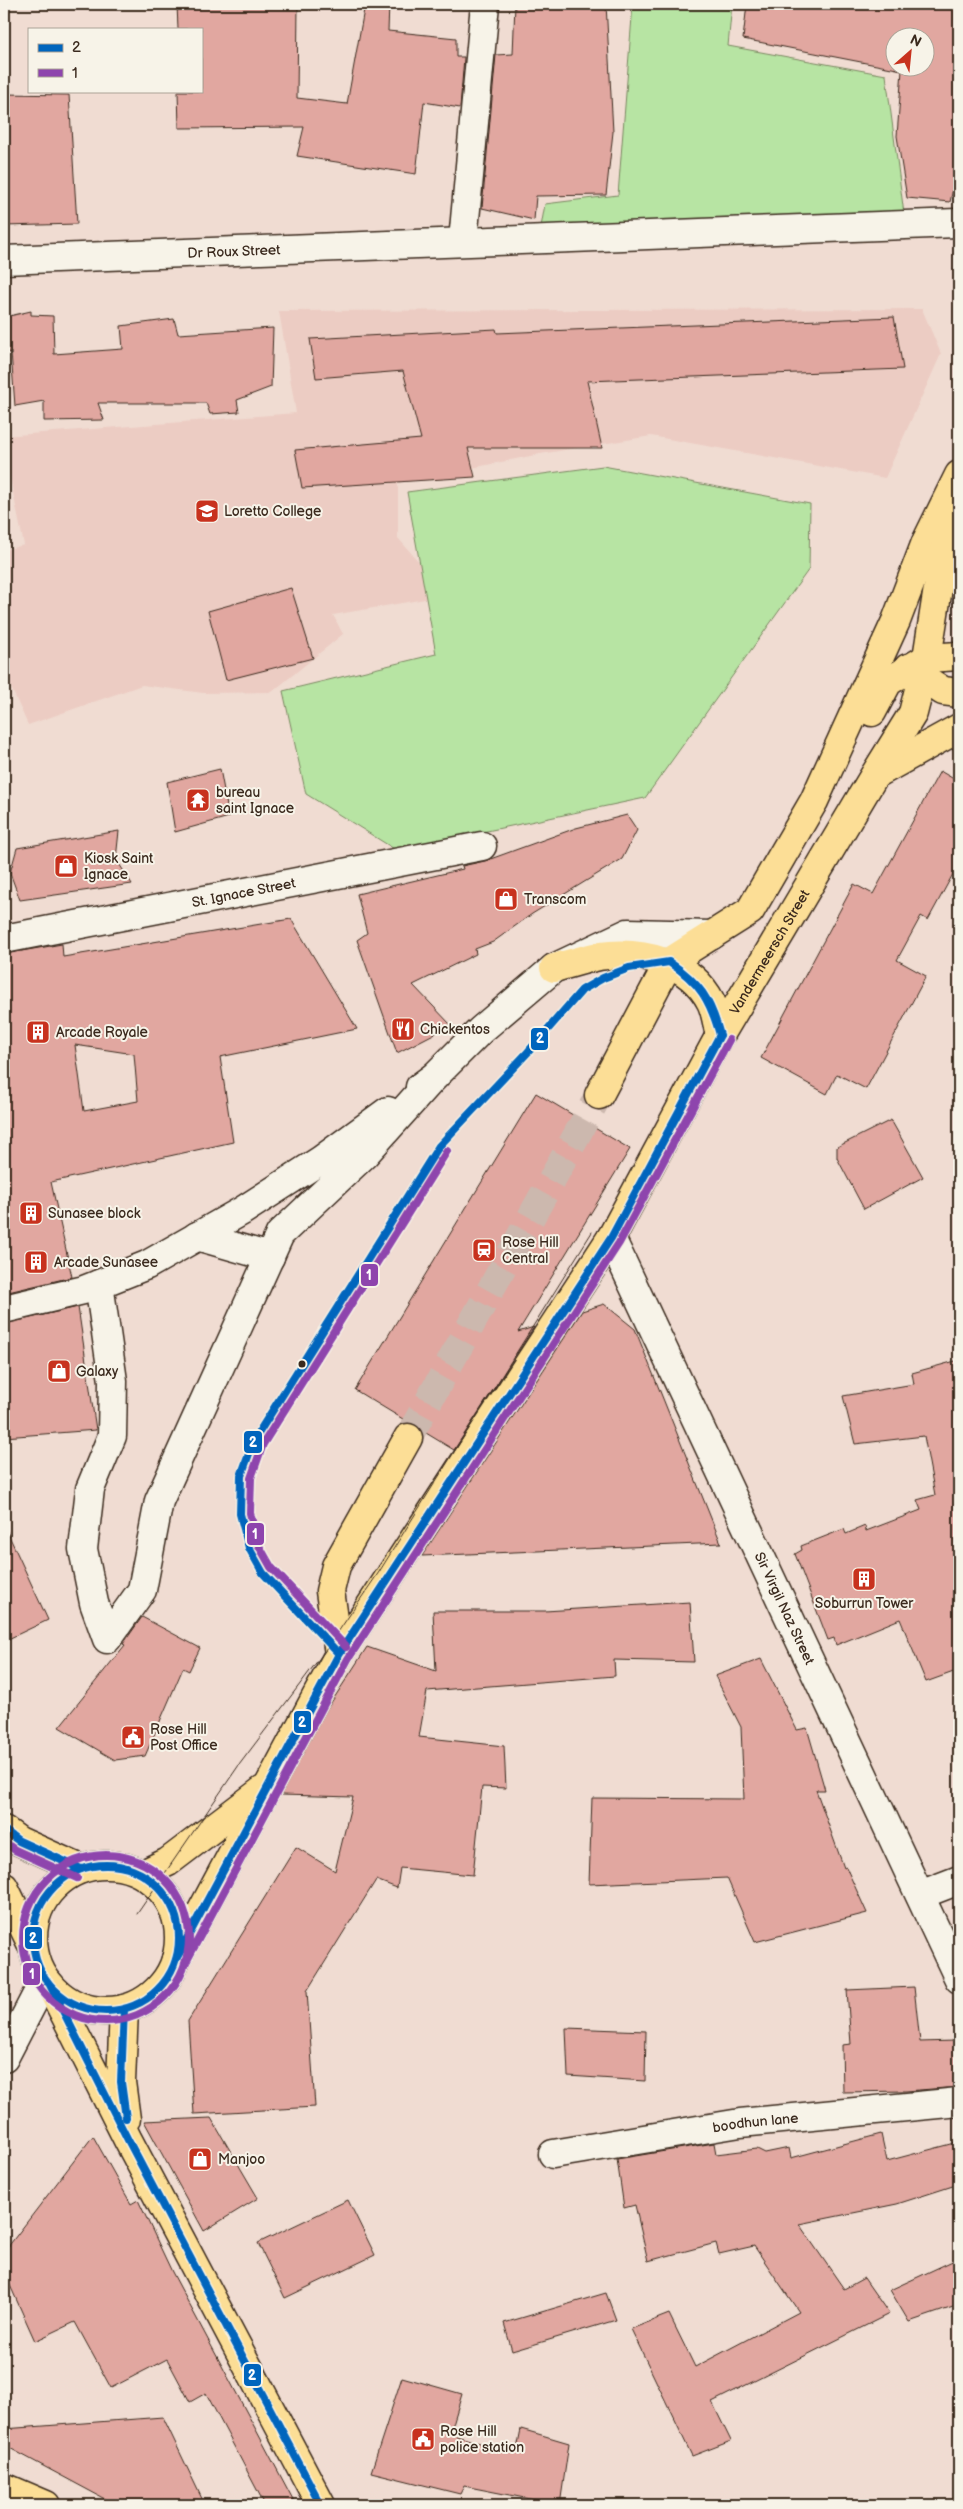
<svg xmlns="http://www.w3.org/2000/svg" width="963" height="2509" font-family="'Balsamiq Sans',sans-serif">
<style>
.built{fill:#ecccc3}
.green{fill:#b7e4a3;stroke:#798760}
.building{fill:#e1a7a0;stroke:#3b2a1e;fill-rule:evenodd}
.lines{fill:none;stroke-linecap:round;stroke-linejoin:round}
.major-tunnel{stroke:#ccb8ae;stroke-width:28;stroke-dasharray:28 14;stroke-linecap:butt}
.minor-casing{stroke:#3b2a1e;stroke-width:31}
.major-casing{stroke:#3b2a1e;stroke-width:31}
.minor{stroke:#f7f3e8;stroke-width:28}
.major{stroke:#fcde96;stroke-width:28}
.tram{stroke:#3b2a1e;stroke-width:1}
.bus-1-casing{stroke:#f7f3e8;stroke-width:11}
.bus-2-casing{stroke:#f7f3e8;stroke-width:11}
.bus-1{stroke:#0065bd;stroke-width:8}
.bus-2{stroke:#8e44ad;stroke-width:8}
.bus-dot{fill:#3b2a1e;stroke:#f7f3e8;stroke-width:2}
.labels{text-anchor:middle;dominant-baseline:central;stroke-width:4;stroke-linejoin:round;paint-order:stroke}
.street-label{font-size:14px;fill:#3b2a1e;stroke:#f7f3e8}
.poi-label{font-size:14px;fill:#3b2a1e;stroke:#f7f3e8;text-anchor:start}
.line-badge{stroke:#f7f3e8;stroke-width:2}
.badge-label{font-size:14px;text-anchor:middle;font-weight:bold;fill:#fff}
</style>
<rect width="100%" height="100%" fill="#f0dcd2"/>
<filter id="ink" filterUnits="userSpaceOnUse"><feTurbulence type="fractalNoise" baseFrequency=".02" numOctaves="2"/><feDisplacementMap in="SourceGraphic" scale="10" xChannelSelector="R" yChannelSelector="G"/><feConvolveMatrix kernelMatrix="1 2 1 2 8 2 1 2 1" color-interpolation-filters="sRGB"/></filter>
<g filter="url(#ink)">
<path class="built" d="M922,309L941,354L885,478L651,436L540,454L398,483V538L448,595L333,615L343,634L272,692L203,693L142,685L28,725L4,672V550L24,545L4,449V436L296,413L279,311Z"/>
<path class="green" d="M633,4H732L728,46L886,75L904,214L541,227L545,204L618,195Z
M603,466L810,504L809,569L645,798L396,850L306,794L283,691L436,654L407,492Z"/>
<path class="building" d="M177,4H298L297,98L347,104L365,4H389L388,31L456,38V57H464L460,108L424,102L416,174L297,156L304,127L179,128L178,91H201V29H178Z
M515,4H606L613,132L606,195L536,196L534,220L482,208L496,55L513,54Z
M747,4H959V162L950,202L907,198L897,136L902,70L743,39ZM896,38H926V68H896Z
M4,94L69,95L77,224L4,226Z
M31,311V315L53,316L54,354L123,349L121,326L174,319L178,334L273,328L271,387L237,400L239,412L210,414L206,403H98L104,420L44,421V401L15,406L11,352L8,353L5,317Z
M894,317L903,369L587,381L602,448H468L475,477L302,488L295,450L421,439L403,371L316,378L310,339L496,329L497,333Z
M291,588L313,658L226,680L208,611Z
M220,769L229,817L175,832L167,782Z
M940,771L959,782V863L928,920L921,916L897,960L926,976L866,1089L837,1074L827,1094L761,1058L854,884L873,894Z
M627,815L637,830L622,859L532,914L493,942L475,949L476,954L413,985L451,1025L397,1053L357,940L367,933L357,894L463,869L462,866L485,861L576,828Z
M119,831L116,859L132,884L20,900L10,873L17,848Z
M291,919L357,1029L220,1057L233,1142L51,1182L72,1277L4,1293V954L62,944L63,957ZM75,1045L134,1054L138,1101L84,1111Z
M536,1093L630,1149L518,1332L534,1327L454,1450L355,1390Z
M891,1120L923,1177L864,1209L837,1158V1147Z
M604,1304L635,1329L721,1543L422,1556L582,1311Z
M78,1307L96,1430L4,1437V1324Z
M959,1360V1670L926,1682L900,1619L836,1645L834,1638L828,1640L795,1554L802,1550L801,1546L844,1529L846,1534L865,1526L866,1531L921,1510L917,1500L935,1495L924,1436L855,1444L843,1396L914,1384L912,1373Z
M4,1525L48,1620L4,1641Z
M690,1602L694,1662L614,1660L615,1676L427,1691L419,1737L504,1746L506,1788L482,1787L473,1875L400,1868L397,1888L376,1880L307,1991L315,2107L194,2114L188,2021L296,1847L335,1871L353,1797L281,1795L327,1709L367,1647L436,1671L433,1611H545Z
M142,1617L200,1648L189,1671L183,1668L145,1756L115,1760L59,1727L125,1645L123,1644Z
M761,1659L797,1730L807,1728L825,1790H816L844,1868L846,1867L867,1913L755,1942L727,1878L589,1884L592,1798L744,1799L741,1727L715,1676Z
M914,1987L920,2042L954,2041L959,2057V2087L906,2091L843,2092L842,2045L851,2044L847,1990Z
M566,2028L646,2031L645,2081L568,2076Z
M211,2118L258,2198L204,2231L144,2121Z
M881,2134L887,2161L959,2142V2184L897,2204L799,2224L844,2289L864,2278L889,2314L712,2402L731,2441L692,2456L631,2329L669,2314L695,2367L799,2312L754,2246L719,2254L716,2243L648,2261L635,2205L624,2208L617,2159L714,2143L716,2154L757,2149L765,2153L789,2148L791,2158Z
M93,2136L131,2204L138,2200L172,2272L296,2505H265L206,2393L190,2402L167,2359L111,2388L75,2322L35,2341L4,2272V2252Z
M348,2200L375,2255L285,2298L258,2243Z
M959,2258V2305L909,2322L890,2290Z
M606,2293L616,2320L512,2351L504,2323Z
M402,2377L462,2394L450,2434L516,2454L521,2429L569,2443L560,2505L464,2486L460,2494L371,2472Z
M163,2417L205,2505H116L4,2445V2429Z"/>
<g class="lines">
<path class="major-tunnel" d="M408,1438L599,1095"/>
<g class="minor-casing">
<g id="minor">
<path d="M463,241L485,4"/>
<path id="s1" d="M4,260L957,223"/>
<path id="s2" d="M4,939L482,846"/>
<path d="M420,1087L435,1076L481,1030L554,968L628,933L712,935"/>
<path d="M197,1236L270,1257"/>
<path id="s3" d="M611,1238L959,1979"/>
<path d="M99,1284L113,1381L112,1436L90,1489L83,1549L94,1603L107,1639L142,1590L159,1501L280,1234L365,1154L435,1076"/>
<path d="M4,1309L84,1290L147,1265L242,1211L321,1160L388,1111"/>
<path d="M920,1895L959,1880"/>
<path d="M4,2058L45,1979"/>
<path id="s4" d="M553,2154L740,2123L959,2102"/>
</g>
</g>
<g class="major-casing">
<g id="major">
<path d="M908,668L943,691L959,693"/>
<path d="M872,712L888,682L899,675L927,658L959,656"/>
<path d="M878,773L959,728"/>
<path d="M554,968C569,964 584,959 599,956C641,950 690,961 711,1002C716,1012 717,1025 720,1035"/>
<path d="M599,1095L669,962L750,911L814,801L896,621L926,542L959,475"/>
<path d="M339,1654L330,1591L336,1566L408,1438"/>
<path d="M4,1830L19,1841L81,1869"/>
<circle cx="106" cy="1938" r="73"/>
<path d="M143,1874L168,1862L263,1790"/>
<path d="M4,1887L33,1947"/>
<path id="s5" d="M176,1959L339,1654L611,1238L720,1035L874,776L913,713L927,658L944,550L959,508"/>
<path d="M50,1985L128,2140L321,2505"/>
<path d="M124,2009L121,2082L126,2119"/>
<path d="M4,2487L46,2505"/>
</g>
</g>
<use href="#minor" class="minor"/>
<use href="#major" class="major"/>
<path class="tram" d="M137,1914L239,1765L325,1651L379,1572L592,1232"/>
<g class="bus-1-casing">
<path id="bus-1" d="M339,1654L263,1573L249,1548L240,1514L241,1476L254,1440L439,1146L528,1052L582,990L603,978L629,968L669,962C700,983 710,999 720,1035
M4,1830L19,1841L81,1869
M33 1938a73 73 0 1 1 146 0a73 73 0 1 1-146 0Z
M176,1959L339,1654L611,1238L720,1035
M50,1985L128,2140L321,2505
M124,2009L121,2082L126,2118"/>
</g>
<g class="bus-2-casing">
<path id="bus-2" d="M346,1647L271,1567L258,1544L250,1513L251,1478L263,1444L447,1151
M4,1842L15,1850L77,1878
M23 1938a83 83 0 1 1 166 0a83 83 0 1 1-166 0Z
M185,1964L348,1659L619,1243L729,1040"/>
</g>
<use href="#bus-1" class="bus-1"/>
<use href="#bus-2" class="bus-2"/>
</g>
</g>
<defs>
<g id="school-square" transform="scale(1.25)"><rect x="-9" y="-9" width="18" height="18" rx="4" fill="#c8321e" stroke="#f7f3e8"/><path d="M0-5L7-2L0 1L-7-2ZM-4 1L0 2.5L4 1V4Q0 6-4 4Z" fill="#fff"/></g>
<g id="temple-square" transform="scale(1.25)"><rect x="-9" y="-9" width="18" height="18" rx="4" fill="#c8321e" stroke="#f7f3e8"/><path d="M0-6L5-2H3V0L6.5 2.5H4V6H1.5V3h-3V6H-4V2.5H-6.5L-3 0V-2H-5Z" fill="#fff"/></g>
<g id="shop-square" transform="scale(1.25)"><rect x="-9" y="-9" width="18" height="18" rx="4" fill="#c8321e" stroke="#f7f3e8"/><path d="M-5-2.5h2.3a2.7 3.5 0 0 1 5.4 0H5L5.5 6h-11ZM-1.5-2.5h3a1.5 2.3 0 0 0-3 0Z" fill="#fff"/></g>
<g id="restaurant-square" transform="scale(1.25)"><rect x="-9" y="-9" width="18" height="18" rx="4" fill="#c8321e" stroke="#f7f3e8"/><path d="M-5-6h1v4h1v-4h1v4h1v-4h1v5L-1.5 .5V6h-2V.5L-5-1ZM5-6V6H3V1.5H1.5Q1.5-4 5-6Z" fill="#fff"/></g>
<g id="building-square" transform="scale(1.25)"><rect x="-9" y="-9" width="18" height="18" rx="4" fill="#c8321e" stroke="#f7f3e8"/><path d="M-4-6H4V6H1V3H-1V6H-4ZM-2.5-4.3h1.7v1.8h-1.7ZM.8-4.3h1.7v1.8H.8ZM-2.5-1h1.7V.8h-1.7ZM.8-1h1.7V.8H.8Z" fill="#fff"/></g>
<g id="station-square" transform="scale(1.25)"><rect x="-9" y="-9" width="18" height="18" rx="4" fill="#c8321e" stroke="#f7f3e8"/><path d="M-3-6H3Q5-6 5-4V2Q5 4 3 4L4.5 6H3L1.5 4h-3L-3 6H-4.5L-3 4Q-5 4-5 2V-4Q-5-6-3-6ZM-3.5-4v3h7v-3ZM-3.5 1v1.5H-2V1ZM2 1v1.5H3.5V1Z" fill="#fff"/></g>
<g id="civic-square" transform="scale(1.25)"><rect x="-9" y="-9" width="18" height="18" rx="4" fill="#c8321e" stroke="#f7f3e8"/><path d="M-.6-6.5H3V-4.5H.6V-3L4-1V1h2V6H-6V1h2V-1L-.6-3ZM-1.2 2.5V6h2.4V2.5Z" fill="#fff"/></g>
</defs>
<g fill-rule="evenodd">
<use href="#school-square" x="207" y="511"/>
<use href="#temple-square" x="198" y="800"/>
<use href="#shop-square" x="66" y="866"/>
<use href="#shop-square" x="506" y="899"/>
<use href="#restaurant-square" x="403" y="1029"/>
<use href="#building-square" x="38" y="1032"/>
<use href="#building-square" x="31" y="1213"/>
<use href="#station-square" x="484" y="1250"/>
<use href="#building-square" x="36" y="1262"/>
<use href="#shop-square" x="59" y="1371"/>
<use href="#building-square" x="864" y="1579"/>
<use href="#civic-square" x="133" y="1737"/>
<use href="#shop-square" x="200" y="2159"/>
<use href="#civic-square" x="423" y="2439"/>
</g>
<circle class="bus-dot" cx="302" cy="1364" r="4.5"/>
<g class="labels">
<g class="street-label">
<text stroke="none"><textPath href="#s1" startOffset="230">Dr Roux Street</textPath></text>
<text stroke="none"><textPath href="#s2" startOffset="244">St. Ignace Street</textPath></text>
<text stroke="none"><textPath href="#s5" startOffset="1170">Vandermeersch Street</textPath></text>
<text stroke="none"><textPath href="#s3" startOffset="409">Sir Virgil Naz Street</textPath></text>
<text stroke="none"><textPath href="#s4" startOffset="205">boodhun lane</textPath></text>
</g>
<g class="poi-label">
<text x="224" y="511">Loretto College</text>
<text x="216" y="792">bureau<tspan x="216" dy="16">saint Ignace</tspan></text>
<text x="84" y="858">Kiosk Saint<tspan x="84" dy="16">Ignace</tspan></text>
<text x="524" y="899">Transcom</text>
<text x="420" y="1029">Chickentos</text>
<text x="56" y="1032">Arcade Royale</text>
<text x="48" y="1213">Sunasee block</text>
<text x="502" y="1242">Rose Hill<tspan x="502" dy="16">Central</tspan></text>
<text x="54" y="1262">Arcade Sunasee</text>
<text x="76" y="1371">Galaxy</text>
<text x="864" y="1603" text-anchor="middle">Soburrun Tower</text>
<text x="150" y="1729">Rose Hill<tspan x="150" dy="16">Post Office</tspan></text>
<text x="218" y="2159">Manjoo</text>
<text x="440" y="2431">Rose Hill<tspan x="440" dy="16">police station</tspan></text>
</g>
</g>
<g class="line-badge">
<rect x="530" y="1027" width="19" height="24" rx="5" fill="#0065bd"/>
<rect x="360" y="1263" width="19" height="24" rx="5" fill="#8e44ad"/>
<rect x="243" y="1430" width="20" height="24" rx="5" fill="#0065bd"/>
<rect x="246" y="1522" width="19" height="24" rx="5" fill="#8e44ad"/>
<rect x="293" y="1710" width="19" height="24" rx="5" fill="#0065bd"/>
<rect x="24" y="1926" width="19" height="24" rx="5" fill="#0065bd"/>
<rect x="22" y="1962" width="19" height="24" rx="5" fill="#8e44ad"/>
<rect x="243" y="2363" width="19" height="24" rx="5" fill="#0065bd"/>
</g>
<g class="badge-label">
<text x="540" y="1043">2</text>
<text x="369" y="1280">1</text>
<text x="253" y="1447">2</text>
<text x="255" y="1539">1</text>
<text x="302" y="1727">2</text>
<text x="33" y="1943">2</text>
<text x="32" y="1979">1</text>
<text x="252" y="2380">2</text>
</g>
<rect width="963" height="2509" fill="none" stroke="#f7f3e8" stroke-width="20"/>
<rect x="10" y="10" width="943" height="2489" fill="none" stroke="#3b2a1e" stroke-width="2" filter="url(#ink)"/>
<rect x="28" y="28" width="175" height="65" fill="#f7f3e8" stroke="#aca397"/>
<rect x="38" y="44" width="25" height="8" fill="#0065bd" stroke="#aca397"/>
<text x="72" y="52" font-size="15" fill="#3b2a1e">2</text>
<rect x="38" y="69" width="25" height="8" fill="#8e44ad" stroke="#aca397"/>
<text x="72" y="78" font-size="15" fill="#3b2a1e">1</text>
<g transform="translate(910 52) rotate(27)"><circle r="24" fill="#f7f3e8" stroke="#aca397"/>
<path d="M0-4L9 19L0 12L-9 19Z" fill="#c8321e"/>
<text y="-8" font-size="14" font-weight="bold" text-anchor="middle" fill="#3b2a1e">N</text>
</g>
</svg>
